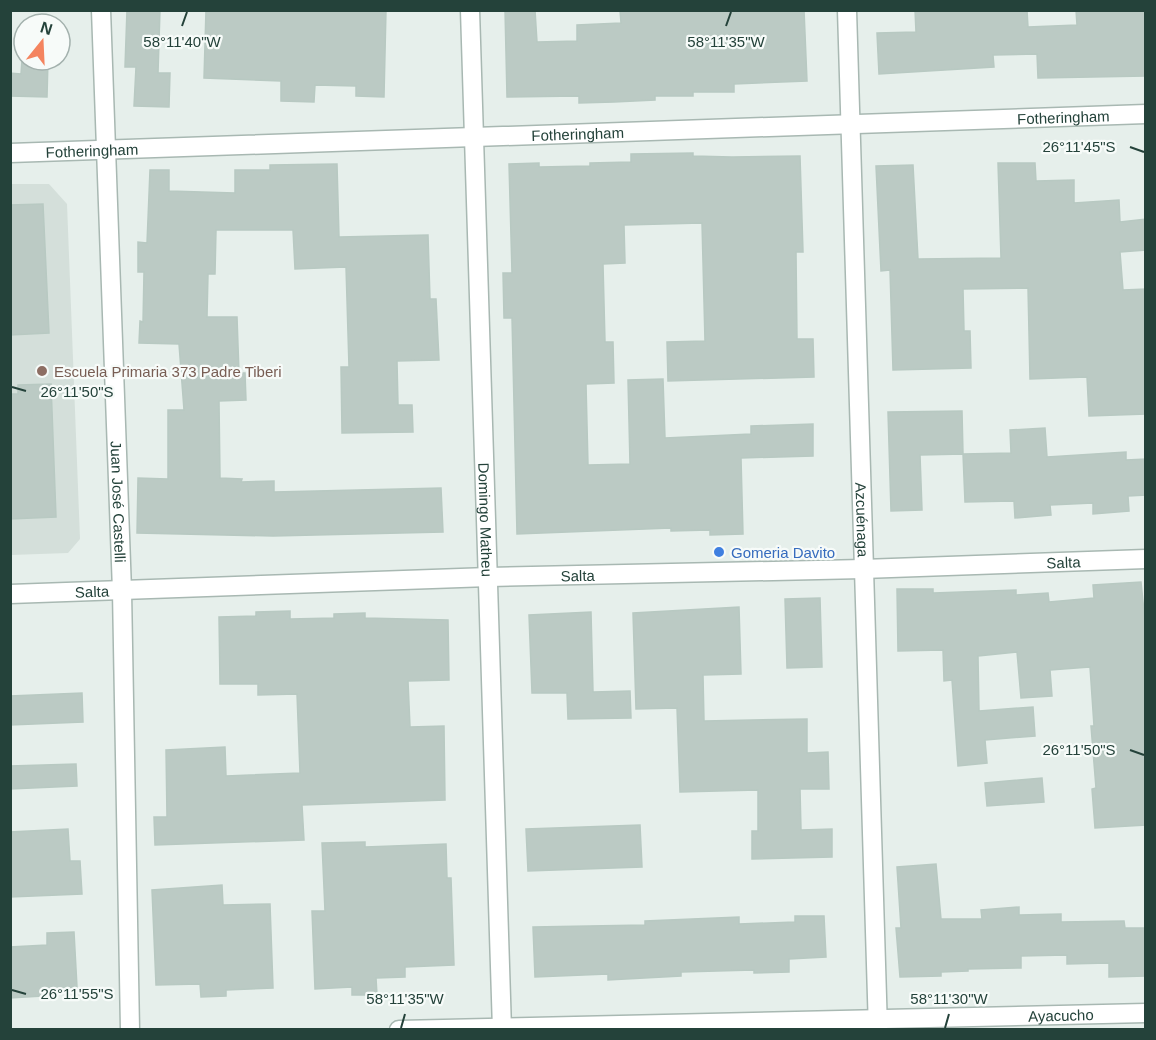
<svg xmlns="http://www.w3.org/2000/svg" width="1156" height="1040" font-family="Arial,sans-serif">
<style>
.built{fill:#d4dfda}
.building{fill:#bbcac4;stroke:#b8c9c2;stroke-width:1.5}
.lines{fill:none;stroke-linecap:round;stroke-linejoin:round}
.minor-casing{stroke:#a8b8b2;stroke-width:21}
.minor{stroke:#fff;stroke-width:18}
.ticks{fill:none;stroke:#24423a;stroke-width:2}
.education-dot{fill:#8d6e63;stroke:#f7fbf9;stroke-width:2}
.shop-dot{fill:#3f7fe0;stroke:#f7fbf9;stroke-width:2}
.labels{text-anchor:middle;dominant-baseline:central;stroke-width:4.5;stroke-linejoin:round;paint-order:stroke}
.street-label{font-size:15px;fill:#24423a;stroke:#f7fbf9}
.education-label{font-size:15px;fill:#785e54;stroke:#f7fbf9;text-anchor:start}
.shop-label{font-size:15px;fill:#366cbe;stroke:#f7fbf9;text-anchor:start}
.ticks-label{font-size:15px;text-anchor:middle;fill:#24423a;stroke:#f7fbf9;stroke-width:4.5;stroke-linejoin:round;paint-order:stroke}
</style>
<rect width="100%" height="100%" fill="#e6efeb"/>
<path class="built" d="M10,184H49L67,204L80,539L68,553L11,555Z"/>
<path class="building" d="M127,10H160L158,73H170L169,107L134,106L136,67H125Z
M206,10H386L384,97L356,96V86L315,85L314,102L281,101V81L204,78Z
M505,10H535L537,42L577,41V25L621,23L620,10H804L807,81L734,84V92H693V96H655V100L614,102L579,103V96L507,97Z
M915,10H1027L1028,27L1077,25L1076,10H1146V76L1038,78L1037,54L993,55L994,67L879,74L877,33L916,32Z
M22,60H48L47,97L10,96V73L21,74Z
M693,153V156L732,157L800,156L803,252H796L797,339H813L814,377L668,381L667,342L705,341L702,223L624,225L625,263L603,264L605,342H613L614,383L586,384L588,465L630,464L628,380L663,379L665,438L751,434V426L813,424V456L741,458L743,534L710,535V530L671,531V528L517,534L512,318H504L503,273H512L509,164L539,163V167L590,166V163L631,162V154Z
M998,163H1035L1036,181L1074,180V203L1119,200L1120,222L1146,219V250L1120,252L1123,290L1146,289V414L1089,416L1087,377L1030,379L1028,288L963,289L964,331H970L971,368L893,370L890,270L881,271L876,166L913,165L918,259L1001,258Z
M337,164L339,237L428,235L430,299H436L439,360L397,361L398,405H412L413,432L342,433L341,367H349L346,267L295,269L293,230H216L215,274H208L207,317H237L239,373H245L246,400L219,401L220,478L242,479L241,482L274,481V492L441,488L443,532L273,536L137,533L138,478L168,479V410H184L179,344L139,343L140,321L143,322L144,272H138V242L147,243L150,170H169V191L235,193V170H270V165Z
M43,204L49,333L10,335V205Z
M51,384L56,517L10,519V394H18V385Z
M962,411L963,454L920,455L922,510L891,511L888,412Z
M1045,428L1047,457L1126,452V460L1146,459V495L1128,496L1129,511L1093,514V503L1050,505L1051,515L1015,518L1014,501L965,502L963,454L1011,453L1010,430Z
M1141,582L1146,631V825L1095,828L1092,789L1096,788L1091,726H1094L1090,667L1050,670L1052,696L1021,698L1017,652L978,656L979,711L1033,707L1035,736L985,740L987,763L958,766L952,680L944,681L943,650L898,651L897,589H933V593L1016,590V595L1048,593L1049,602L1094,598L1093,585Z
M820,598L822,667L787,668L785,599Z
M739,607L741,674L703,675L704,721L807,719V753L828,752L829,789H800L801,830L832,829V857L752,859V831H758V790L680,792L677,708L636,709L633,613Z
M290,611V619L334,618V614L365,613V618L448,620L449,680L408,681L410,727L444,726L445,800L302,805L304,840L155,845L154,817H167L166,750L225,747L226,776L300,773L297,694L258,695V684H220L219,617L256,616V612Z
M591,612L593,692L630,691L631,718L568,719L567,693H532L529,615Z
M82,693L83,722L10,725V696Z
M76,764L77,786L10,789V766Z
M1042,778L1044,802L987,806L985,783Z
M640,825L642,867L528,871L526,829Z
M68,829L70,861H80L82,894L10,897V832Z
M365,842V847L446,844L447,878H451L454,965L405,967V977L376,978L377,995H352V987L315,989L312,911H325L322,843Z
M936,864L941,919H982L981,910L1019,907V915L1061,914V922L1124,921L1125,928H1146V976L1109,977V963L1067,964V955L1021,956V968L968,969V971L941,972V976L900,977L896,928H901L897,867Z
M222,885L223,905L270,904L273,988L226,990V996L201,997L200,984L156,985L152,890Z
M795,916H824L826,957L789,959V972L754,973V970L681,972V976L608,980V974L535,977L533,927L645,925V921L739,917V924L795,922Z
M74,932L77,987L41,989L42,996L10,998V947L47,945V933Z"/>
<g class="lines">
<g class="minor-casing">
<g id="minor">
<path id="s1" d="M101,10L122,591L130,1030"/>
<path id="s2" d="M470,10L502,1030"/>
<path id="s3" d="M847,10L878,1030"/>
<path id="s4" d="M10,153L1146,114"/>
<path id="s5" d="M10,594L489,577L863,569L1146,559"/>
<path id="s6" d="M399,1030L1146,1013"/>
</g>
</g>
<use href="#minor" class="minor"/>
</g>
<path class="ticks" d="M182,26L187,12M726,26L731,12M1130,147L1144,152M12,387L26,391M1130,750L1144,755M12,990L26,994M401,1028L405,1014M945,1028L949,1014"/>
<circle class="education-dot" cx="42" cy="371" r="6"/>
<circle class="shop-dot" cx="719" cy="552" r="6"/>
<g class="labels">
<g class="street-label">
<text stroke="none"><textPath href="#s4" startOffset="1054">Fotheringham</textPath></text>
<text stroke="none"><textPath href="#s4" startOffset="568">Fotheringham</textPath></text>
<text stroke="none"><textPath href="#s4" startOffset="82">Fotheringham</textPath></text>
<text stroke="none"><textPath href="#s1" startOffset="492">Juan José Castelli</textPath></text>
<text stroke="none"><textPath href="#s2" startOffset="510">Domingo Matheu</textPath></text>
<text stroke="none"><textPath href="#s3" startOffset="510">Azcuénaga</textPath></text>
<text stroke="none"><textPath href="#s5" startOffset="1054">Salta</textPath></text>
<text stroke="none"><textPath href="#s5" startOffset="568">Salta</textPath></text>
<text stroke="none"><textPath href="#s5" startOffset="82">Salta</textPath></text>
<text stroke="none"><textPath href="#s6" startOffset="662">Ayacucho</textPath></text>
</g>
<g class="education-label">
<text x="54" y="371">Escuela Primaria 373 Padre Tiberi</text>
</g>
<g class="shop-label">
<text x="731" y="552">Gomeria Davito</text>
</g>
</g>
<g class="ticks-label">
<text x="182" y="47">58°11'40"W</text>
<text x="726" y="47">58°11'35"W</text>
<text x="1079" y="152">26°11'45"S</text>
<text x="77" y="397">26°11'50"S</text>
<text x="1079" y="755">26°11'50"S</text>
<text x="77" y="999">26°11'55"S</text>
<text x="949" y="1004">58°11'30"W</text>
<text x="405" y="1004">58°11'35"W</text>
</g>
<rect width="1156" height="1040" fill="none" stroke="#24423a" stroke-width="24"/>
<g transform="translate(42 42) rotate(18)"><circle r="28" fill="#f7fbf9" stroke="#a3b1ad" stroke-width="1.5"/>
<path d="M0-4.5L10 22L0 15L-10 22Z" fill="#f4845f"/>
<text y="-9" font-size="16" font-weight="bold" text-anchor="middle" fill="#24423a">N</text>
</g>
</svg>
